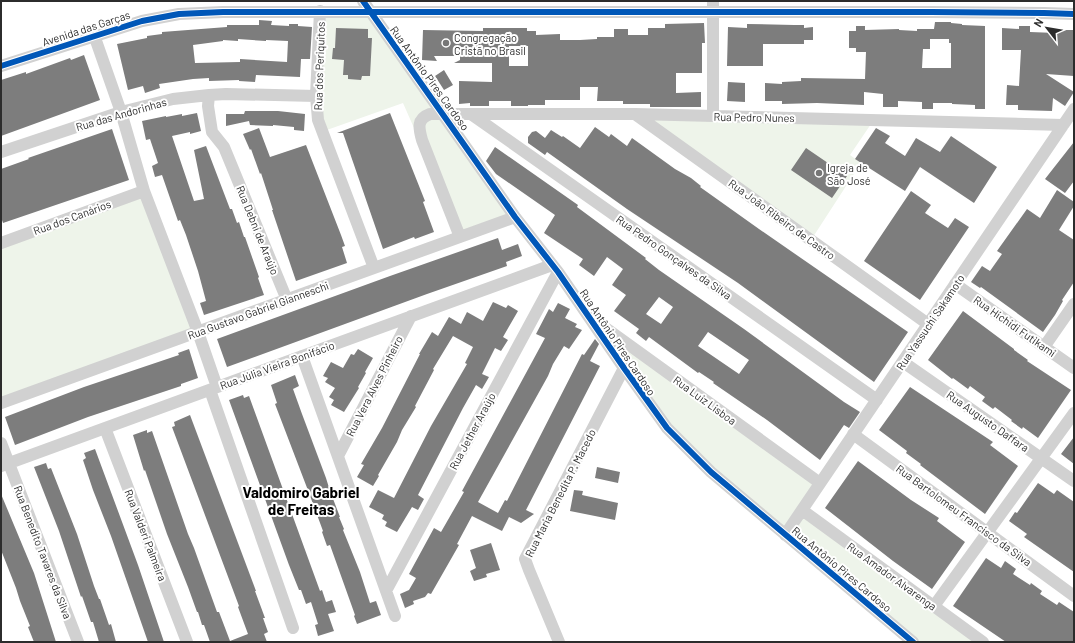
<svg xmlns="http://www.w3.org/2000/svg" width="1075" height="643" font-family="Barlow,sans-serif">
<style>
.green{fill:#eef4ea}
.building{fill:#7d7d7d;fill-rule:evenodd}
.lines{fill:none;stroke-linecap:round;stroke-linejoin:round}
.street{stroke:#d1d1d1;stroke-width:12}
.cycleway-casing{stroke:#fff;stroke-width:8}
.cycleway{stroke:#0057b8;stroke-width:6}
.poi-dot{fill:#767676;stroke:#fff;stroke-width:1.5}
.labels{text-anchor:middle;dominant-baseline:central;stroke-width:4;stroke-linejoin:round;paint-order:stroke}
.street-label{font-size:11px;fill:#2c2c2c;stroke:#fff}
.poi-label{font-size:11px;fill:#2c2c2c;stroke:#fff;text-anchor:start}
.district-label{font-size:15px;font-weight:bold;fill:#000;stroke:#fff}
</style>
<rect width="100%" height="100%" fill="#fff"/>
<path class="green" d="M323,14L370,15L512,216L461,235L403,103L324,131L321,119Z
M644,117L871,124L850,155L861,163L813,237Z
M144,191L198,332L1,403V243Z
M598,323L820,483L802,510L983,642H914L674,434Z"/>
<path class="building" d="M259,20L272,21L271,25L289,26V24H298V26L312,27L310,59H301L300,77L256,75L255,82L239,81V80L209,81V78L193,79L159,84L160,88L145,93L143,86L128,90L117,44L147,38V36L162,34V32L227,27V25H259ZM238,39L266,41V40L288,41L287,62L240,59V62L195,63L193,45L223,41V40L238,41Z
M935,22H951V23L962,24V25L985,26V109H975V105L952,104V103H933V109H922V102L898,101V107H883V94L864,92V105L817,103L782,104V101H765V83L782,84V82L801,81V78L865,79L866,52H856V48H849V31H856V26H865V30L899,29V30L917,31V29H934ZM930,39H949V43H951V68H922L923,49H930Z
M704,23L705,43H702V73H676V93L701,92V107H650V104H623V101H597L598,87H580V100H545V105H528V106H511V101H489V106H470V103L459,104V81L492,82V63H454L460,60V56H434L437,61L422,60L423,30L483,31V28H527V31H536V35L560,34V40H580L597,39V37H614V29H628V35H648V28H665V24ZM509,46H528V66H509Z
M747,24L794,25H804V28L813,27V40H804V44H763V66H727L728,27L747,28Z
M1019,26H1030V32L1056,33V30H1074V76L1046,74L1074,92L1065,106L1053,98L1052,111L1018,110V105H1006L1007,85L1019,86L1021,50H1002V28L1019,29Z
M336,28L368,29V38H372L370,76H362L361,80L348,79V75H343L344,60L332,59L333,48H335Z
M84,55L100,100L1,136V80L26,72V74L70,58L71,60Z
M444,70L453,85L444,90L435,76Z
M728,82L745,83V102L727,101Z
M245,111H278L305,114L304,131L294,130V127L273,125V126L250,125L249,121L226,126V114H244Z
M197,113L201,131L190,134V132L172,136L194,201L204,199L194,150L206,146L230,209H232L237,223L239,222L244,237H245L259,277L258,278L264,295L204,315L200,303L206,301L198,271L186,235L180,220L178,221L162,175L155,177L152,166L158,163L150,139L146,140L142,121L166,116V117L182,114V116Z
M390,113L425,201L423,202L434,232L415,239L414,237L383,249L343,133H337Z
M595,127L609,137L611,134L627,146L632,138L675,169L691,178L701,186L700,187L759,229L908,332L874,382L738,283L627,209L547,152L545,155L528,143V137L532,132L536,131L545,138L551,130L562,137L563,136L580,148Z
M259,128L270,157L306,145L341,235L345,246L342,247L347,263L296,281L272,210H273L261,173L260,174L251,149L250,150L243,134Z
M876,128L890,136L885,143L905,156L916,138L940,152L951,136L997,167L974,203L920,167L905,191L855,159Z
M112,129L129,180L3,223L1,217V169L29,159L28,158Z
M1074,142V181L1065,193L1045,179Z
M495,147L578,205L577,207L646,258L645,259L659,270L744,329L844,402L860,412L849,428L844,425L820,460L767,420L713,383L714,382L699,372L698,373L649,337L646,341L636,333L639,329L614,311L626,295L612,285L623,269L607,257L594,276L579,265L583,259L544,233L555,215L496,174L486,161ZM659,297L673,307L661,324L646,314ZM708,332L749,360L739,374L698,346Z
M806,148L847,176L832,198L791,170Z
M1057,190L1074,202V206L1059,230L1074,240V282L1062,300L1063,301L1055,315L1043,332L981,287L980,288L971,282L982,266L990,271L1002,254L997,251L1027,209L1040,218Z
M911,191L931,205L925,213L948,228L955,218L969,227L920,300L864,261Z
M498,238L502,250L518,244L522,256L506,262L507,266L427,294L227,367L217,339L390,276Z
M493,302L506,308L508,305L518,311L503,337L508,340L501,351L495,348L482,374L489,377L482,389L476,385L463,408L418,495L424,499L418,510L412,507L397,532L385,526L387,522L382,519L384,515L369,507L378,490L394,498L431,426L467,364L465,363L473,347L453,336L433,369L434,370L415,406L416,407L402,430L397,442L378,475L379,476L373,486L357,477L364,465L361,464L382,428L420,354H419L432,332L438,336L449,317L461,324L467,312L483,321Z
M558,303L570,309L565,318L577,324L575,327L582,330L569,349L564,346L553,364L548,376L478,502L498,513L505,500L507,501L582,354L584,355L595,339L599,344L590,361L600,366L526,510L534,514L521,523L509,517L502,531L472,516L457,544L459,545L431,594L428,593L425,597L413,601L414,604L405,608L400,594L409,590L416,578L409,574L434,528L441,532L464,492L462,491L545,338L536,334L549,309L553,312Z
M963,311L1014,349V350L1028,360L1027,361L1071,390L1038,438L1023,427L1022,429L1011,421L1012,420L995,407L993,409L982,401L985,397L970,386L968,389L953,378L952,379L928,360Z
M189,349L198,378L181,384V386L88,417L15,445L5,417L84,387L179,355L178,353Z
M358,349L373,358L365,372L366,373L358,387L359,388L344,412L331,405L334,400L329,397L335,388L325,382L328,378L323,376L331,362L343,368L351,354L354,355Z
M295,375L299,386L293,389L302,414L326,478L330,491L340,517H339L344,529L343,530L360,572L370,603L376,601L381,615L357,624L354,616L355,615L330,545L327,546L322,532L323,531L309,493L275,404L277,403L271,385Z
M910,387L993,442L990,445L1018,466L985,514L920,465L921,464L906,453L907,451L879,430Z
M243,395L244,398L249,396L320,591L322,590L326,602L332,600L336,612L328,614L334,631L318,636L315,625L318,624L311,602L306,604L301,590H299L289,565L229,400Z
M190,415L256,591H255L265,618H263L268,632L264,634L267,642H210L204,625H202L198,612H197L188,587L167,534L145,470L144,471L133,435L147,430V433L152,431L188,534L194,548L217,612H219L230,641L248,634L238,607L239,606L172,427L175,426L174,422Z
M1074,437V464L1061,454Z
M95,449L138,565L164,642H148L111,536L93,490L83,460L86,458L84,453Z
M858,461L911,500L939,518L937,521L965,542L932,589L893,561L825,508Z
M46,463L48,469L51,468L77,534L94,586L99,599H100L109,625L111,624L116,642H99L93,622H91L82,596L81,597L59,531L34,467Z
M597,467L620,472L618,483L595,478Z
M1038,483L1054,494L1057,490L1074,502V572L1024,537L1027,534L1009,521L1015,512L1017,513Z
M574,490L583,491L582,495L618,503L615,520L570,511Z
M1,494L34,573L56,642H34L28,627L30,626L20,601L16,588L1,550Z
M491,543L500,570L486,574L487,577L474,581L470,571L476,568L470,550Z
M986,558L1001,568L1005,561L1016,569L1013,574L1030,585L1031,583L1042,591L1040,594L1057,605L1059,602L1074,612V642H1006L953,606Z"/>
<g class="lines">
<path class="street" d="M363,1L515,217L558,272L624,368L667,428L711,472L913,642
M320,11L316,96L318,120L374,268
M94,35L121,112L144,191L198,332L217,387
M1,66L142,21L179,14L223,12H931L1044,13L1074,14
M209,95L208,106L212,132L224,147L287,300
M471,114L877,400
M635,114L928,324
M713,116V1
M1,152L121,112L173,99L209,95L226,94L316,96
M460,237L422,140C419,129 416,119 430,114H635L1063,125
M1,243L144,191
M955,284L1074,368
M596,321L820,483
M1044,347L1074,304
M302,356L395,616
M903,362L1074,481
M210,390L293,628
M1,403L515,217
M105,428L187,642
M853,434L1074,596
M1,443L78,642
M338,456L411,316
M1,466L552,265
M802,510L983,642
M785,535L1074,109
M386,591L558,272
M934,606L1074,413
M559,642L529,570L525,559L624,368"/>
<g class="cycleway-casing">
<path id="cycleway" d="M363,1L515,217L558,272L624,368L667,428L711,472L913,642
M1,66L142,21L179,14L223,12H931L1044,13L1074,14"/>
</g>
<use href="#cycleway" class="cycleway"/>
</g>
<g class="poi-dot">
<circle cx="446" cy="43" r="4"/>
<circle cx="819" cy="173" r="4"/>
</g>
<g class="labels">
<g class="street-label">
<text transform="translate(86 28) rotate(-18)">Avenida das Garças</text>
<text transform="translate(319 66) rotate(-88)">Rua dos Periquitos</text>
<text transform="translate(430 78) rotate(54)">Rua Antônio Pires Cardoso</text>
<text transform="translate(121 114) rotate(-16)">Rua das Andorinhas</text>
<text transform="translate(754 117) rotate(1)">Rua Pedro Nunes</text>
<text transform="translate(72 217) rotate(-20)">Rua dos Canários</text>
<text transform="translate(782 219) rotate(36)">Rua João Ribeiro de Castro</text>
<text transform="translate(258 230) rotate(68)">Rua Debni de Araújo</text>
<text transform="translate(674 257) rotate(35)">Rua Pedro Gonçalves da Silva</text>
<text transform="translate(258 310) rotate(-20)">Rua Gustavo Gabriel Gianneschi</text>
<text transform="translate(930 322) rotate(-56)">Rua Yassuchi Sakamoto</text>
<text transform="translate(1015 326) rotate(35)">Rua Hichidi Futikami</text>
<text transform="translate(618 342) rotate(56)">Rua Antônio Pires Cardoso</text>
<text transform="translate(277 365) rotate(-20)">Rua Júlia Vieira Bonifácio</text>
<text transform="translate(374 386) rotate(-63)">Rua Vera Alves Pinheiro</text>
<text transform="translate(705 400) rotate(36)">Rua Luiz Lisboa</text>
<text transform="translate(988 421) rotate(35)">Rua Augusto Daffara</text>
<text transform="translate(472 431) rotate(-62)">Rua Jether Araújo</text>
<text transform="translate(560 493) rotate(-63)">Rua Maria Benedita P. Macedo</text>
<text transform="translate(964 515) rotate(36)">Rua Bartolomeu Francisco da Silva</text>
<text transform="translate(146 535) rotate(69)">Rua Valderi Palmeira</text>
<text transform="translate(43 552) rotate(69)">Rua Benedito Tavares da Silva</text>
<text transform="translate(842 569) rotate(40)">Rua Antônio Pires Cardoso</text>
<text transform="translate(892 576) rotate(36)">Rua Amador Alvarenga</text>
</g>
<g class="poi-label">
<text x="454" y="37">Congregação<tspan x="454" dy="13">Cristã no Brasil</tspan></text>
<text x="827" y="167">Igreja de<tspan x="827" dy="13">São José</tspan></text>
</g>
<g class="district-label">
<text x="301" y="492">Valdomiro Gabriel<tspan x="301" dy="17">de Freitas</tspan></text>
</g>
</g>
<rect width="1075" height="643" fill="none" stroke="#2c2c2c" stroke-width="4"/>
<g transform="translate(1047 28) rotate(301)" stroke="#ffffff" stroke-width="3" paint-order="stroke">
<path d="M0-3L7 15L0 10L-7 15Z" fill="#2c2c2c"/>
<text y="-6" font-size="11" font-weight="bold" text-anchor="middle" fill="#2c2c2c">N</text>
</g>
</svg>
